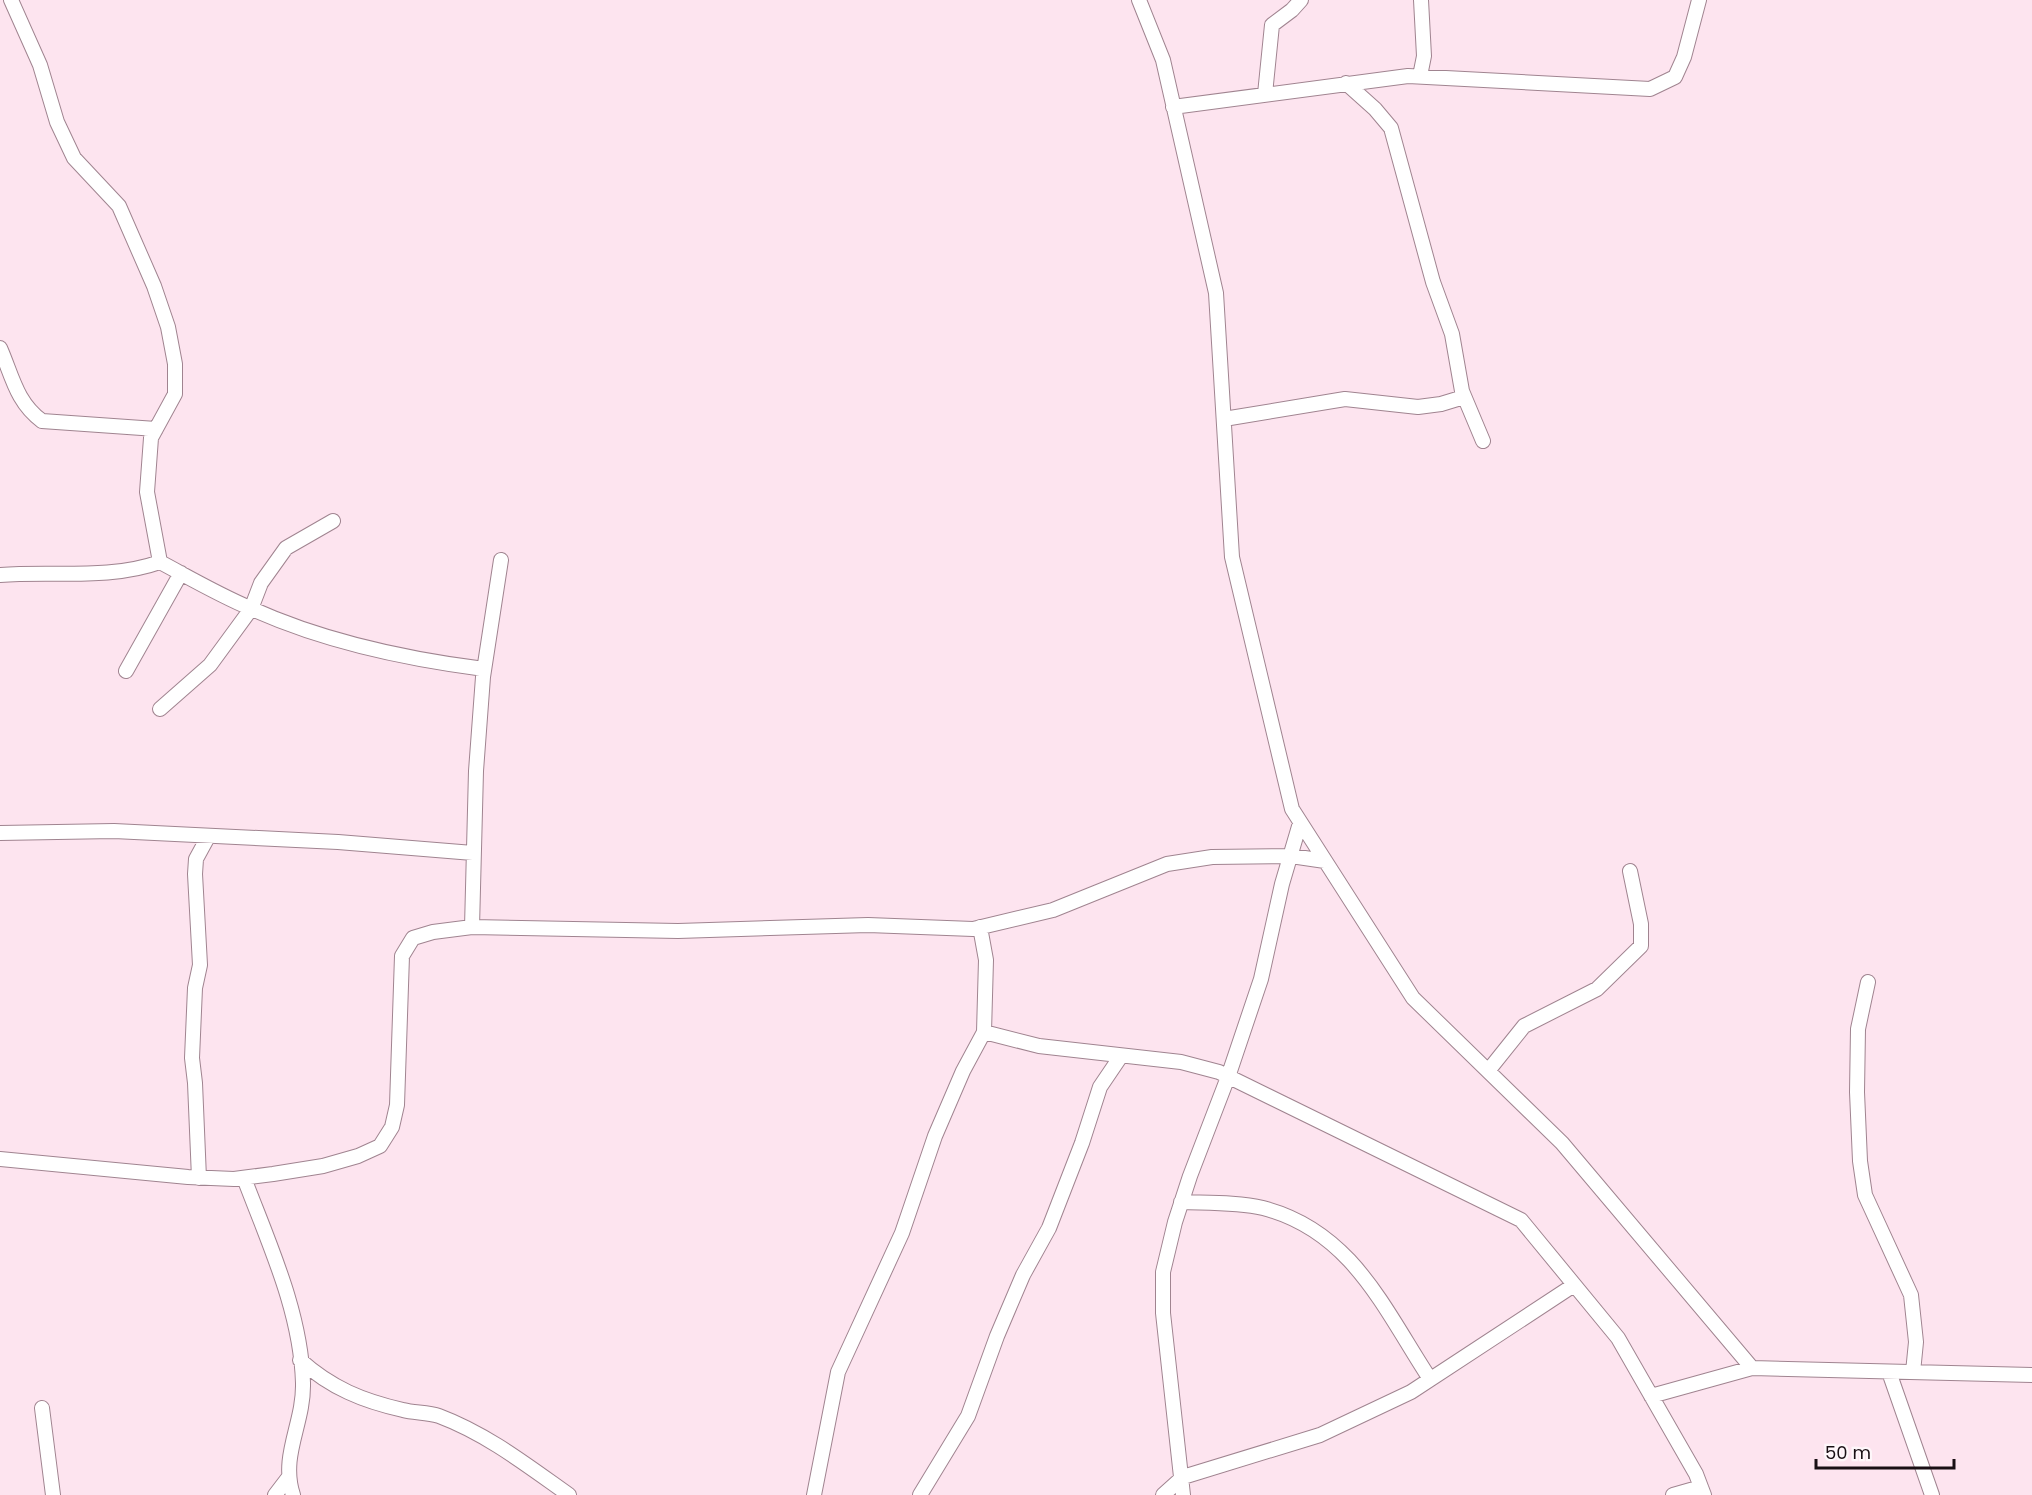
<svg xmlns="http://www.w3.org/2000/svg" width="2032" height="1495" font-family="Poppins,sans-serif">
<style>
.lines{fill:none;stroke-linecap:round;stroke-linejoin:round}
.minor-casing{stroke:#a08490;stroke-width:16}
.minor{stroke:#fff;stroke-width:14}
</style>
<rect width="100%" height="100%" fill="#fde4ef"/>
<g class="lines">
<g class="minor-casing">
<path id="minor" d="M11,0L40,65L57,122L74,158L119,206L154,286L168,327L175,364V394L151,438L147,492L160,562C190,578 219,595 250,608C322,641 406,659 484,669
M1139,0L1163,60L1216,293L1232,557L1292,809L1413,998L1562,1143L1752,1368
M1420,76L1424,56L1421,0
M1346,83L1375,109L1391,128L1433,282L1452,334L1462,391L1483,441
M1265,94L1272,25L1292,10L1301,0
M1173,107L1408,76L1650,89L1675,77L1684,57L1699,0
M0,348C12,375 16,402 42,421L156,429
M1224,419L1345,399L1418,407L1441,404L1464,397
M0,575C53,571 110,580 160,562
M126,671L181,573
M160,709L210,665L251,609L261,583L286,548L333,521
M0,833L114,831L338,842L473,853
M472,927L476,771L483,677L501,560
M1868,982L1858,1029L1857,1092L1860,1161L1865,1195L1911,1295L1916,1342L1913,1372
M984,1032L1039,1046L1181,1062L1219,1072L1521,1220L1618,1338L1696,1474L1704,1495
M1488,1071L1524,1026L1597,989L1641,946V924L1630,871
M0,1159L188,1177L234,1179L273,1174L323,1166L358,1156L380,1146L392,1127L397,1105L402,956L413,938L433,932L472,927L678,931L868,925L973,929L1053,910L1167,864L1212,857L1291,856L1325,861
M199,1178L195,1083L192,1058L195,988L200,965L195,874L196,859L208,837
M244,1178C269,1244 301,1312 303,1383C304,1424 280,1455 293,1495
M1181,1202C1208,1203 1238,1202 1263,1208C1352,1231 1384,1309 1430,1379
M300,1360C331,1388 363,1401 403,1410C414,1413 428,1412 439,1416C487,1434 528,1466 569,1495
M1889,1372L1932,1495
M1651,1396L1752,1368L2032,1375
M42,1408L53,1495
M275,1495L288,1478
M814,1495L838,1372L902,1233L935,1136L963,1071L984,1032L986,960L980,927
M920,1495L968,1416L997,1336L1023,1275L1049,1228L1082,1143L1100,1087L1121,1056
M1163,1495L1183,1477L1320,1435L1411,1392L1574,1285
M1183,1495L1163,1313V1272L1175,1222L1190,1176L1228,1077L1261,979L1282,884L1300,823
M1673,1495L1701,1487"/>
</g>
<use href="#minor" class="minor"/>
</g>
<path d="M1816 1459v9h138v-9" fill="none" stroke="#190f14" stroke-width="3"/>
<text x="1825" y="1459" font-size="18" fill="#190f14" stroke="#fef7fa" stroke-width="4.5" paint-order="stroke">50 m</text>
</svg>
